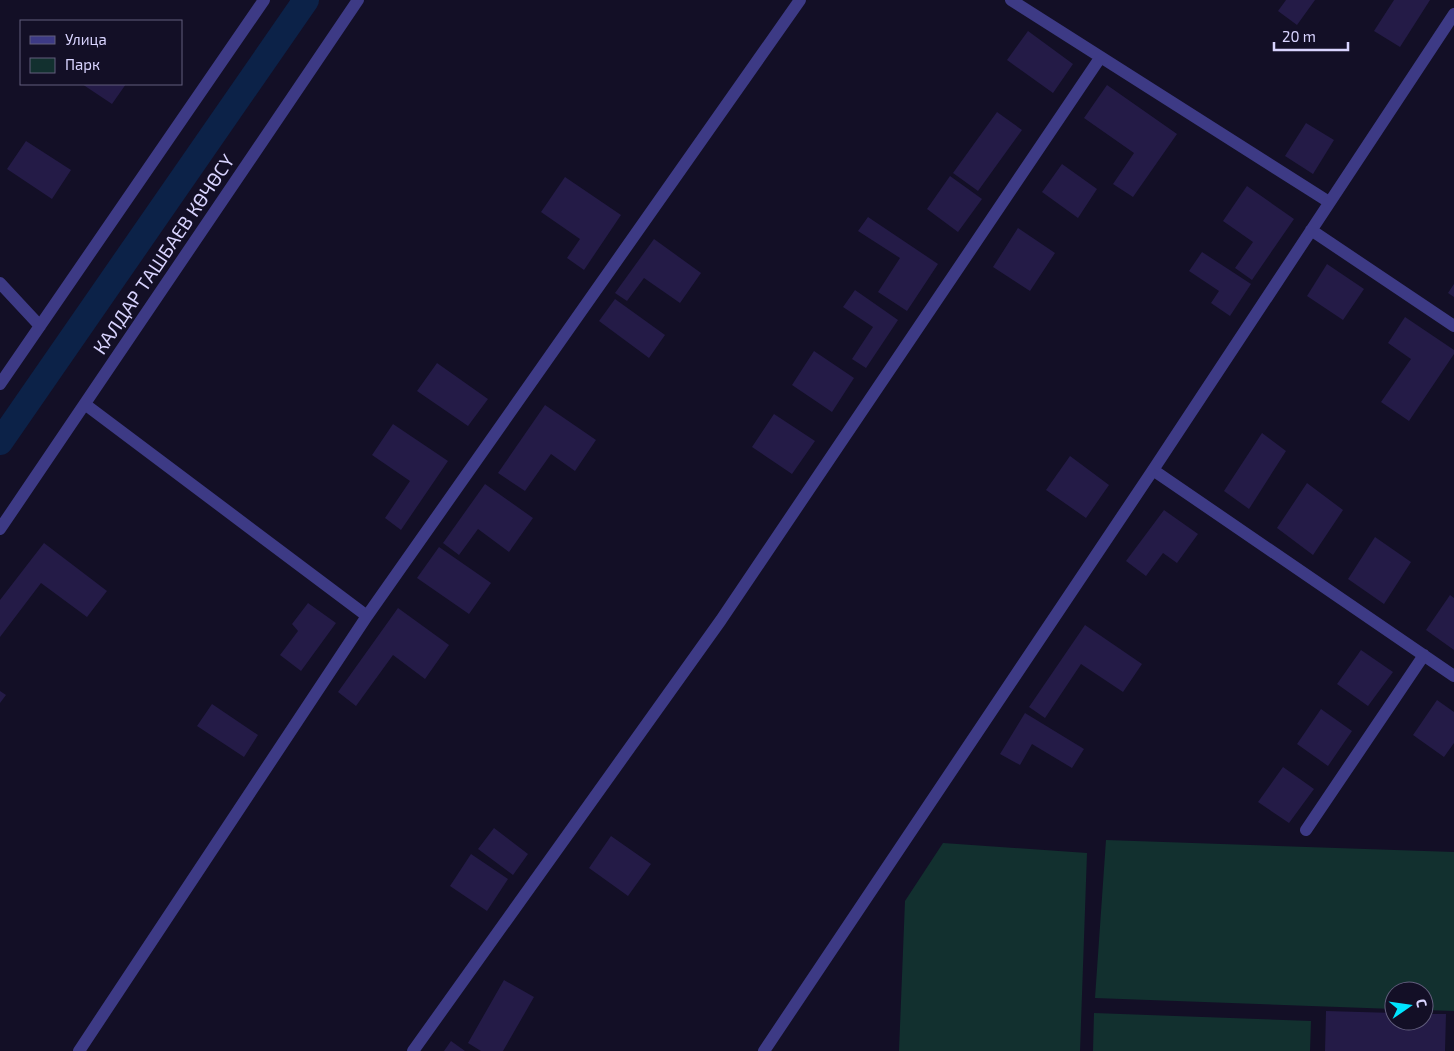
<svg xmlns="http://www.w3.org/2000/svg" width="1454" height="1051" font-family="'Exo 2',sans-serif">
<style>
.green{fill:#12302f}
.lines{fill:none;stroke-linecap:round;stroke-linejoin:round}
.canal{stroke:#0c2248;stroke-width:26}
.building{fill:#241b47}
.street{stroke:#3d3a85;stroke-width:12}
.labels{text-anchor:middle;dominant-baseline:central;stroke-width:4;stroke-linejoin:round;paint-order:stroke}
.street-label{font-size:19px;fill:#d9d4ff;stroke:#130f26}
</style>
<rect width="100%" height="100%" fill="#130f26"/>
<path class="green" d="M1106,840L1454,852V1011L1424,1010V991H1394V1009L1095,998Z
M943,843L1087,853L1080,1051H899L905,901Z
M1094,1013L1311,1021L1310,1051H1093Z"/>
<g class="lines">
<path class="canal" d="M0,442L306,0"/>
</g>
<path class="building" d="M1286,0H1315L1297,25L1278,11Z
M1394,0H1430L1400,47L1374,31Z
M1028,31L1073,64L1053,93L1007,60Z
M82,84H126L112,104Z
M1107,85L1177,134L1133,197L1113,184L1134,153L1084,118Z
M997,112L1022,130L978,191L953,173Z
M1306,123L1334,140L1313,174L1285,156Z
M26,141L71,170L52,199L7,169Z
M1062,164L1097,189L1078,218L1042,192Z
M950,176L982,199L958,232L927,209Z
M565,177L621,215L584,270L567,258L580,239L541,212Z
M1247,186L1294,219L1252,280L1235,268L1253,242L1223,221Z
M868,217L938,264L907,311L878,292L900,258L858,231Z
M1018,228L1055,253L1030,291L993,267Z
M654,239L701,273L680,303L644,278L627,301L615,293Z
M1202,252L1251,284L1230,316L1211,303L1219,291L1189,271Z
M1327,264L1364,289L1343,320L1307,296Z
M1454,284V297L1448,293Z
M855,290L898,320L866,368L852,359L873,327L843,307Z
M615,299L665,335L649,358L599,321Z
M1405,317L1454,350V354L1409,421L1381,402L1411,359L1388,343Z
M814,351L854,378L832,412L792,385Z
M437,363L488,399L468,426L417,391Z
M545,405L596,440L575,471L551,454L525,491L498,473Z
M774,414L815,441L792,474L752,447Z
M393,424L448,461L401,530L385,518L410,481L372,455Z
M1262,433L1286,451L1249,509L1224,491Z
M1070,456L1109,485L1086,518L1046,490Z
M1307,483L1343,510L1313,555L1277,528Z
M485,484L533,518L509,552L478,529L459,555L443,543Z
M1164,510L1198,534L1177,563L1163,553L1146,576L1126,561Z
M1375,537L1411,562L1384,604L1348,579Z
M44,543L107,591L87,617L41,583L0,637V600Z
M439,547L491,583L469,614L417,578Z
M1450,595L1454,598V650L1426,630Z
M308,603L336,623L301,671L280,655L298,631L292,624Z
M398,608L449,645L425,679L393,655L356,706L338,692Z
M1085,625L1142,664L1123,692L1081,664L1045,718L1029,707Z
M1361,650L1393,672L1368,706L1337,684Z
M0,691L6,695L0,703Z
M1437,700L1454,712V743L1444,757L1413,735Z
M212,704L258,735L244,757L197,726Z
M1321,709L1352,731L1328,766L1297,744Z
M1025,713L1084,749L1072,768L1032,744L1020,765L1000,754Z
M1283,767L1314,789L1289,823L1258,802Z
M494,828L528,854L513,875L478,849Z
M611,836L651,864L628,896L589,868Z
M471,854L508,879L487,911L450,886Z
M504,980L534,997L503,1051H481L468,1043Z
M1326,1011L1394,1013V1021H1424V1014H1446L1445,1051H1325Z
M451,1041L465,1051H444Z"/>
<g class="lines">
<path class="street" d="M1011,0L1329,202
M1311,230L1454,326
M0,283L40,326
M0,384L264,0
M86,405L367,616
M1153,470L1454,676
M0,529L358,0
M1306,830L1424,655
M79,1051L367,616L800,0
M413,1051L721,620L1100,58
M764,1051L1153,470L1454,14"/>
</g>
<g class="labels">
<g class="street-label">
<text transform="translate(163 254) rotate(-56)">КАЛДАР ТАШБАЕВ КӨЧӨСҮ</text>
</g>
</g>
<rect x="20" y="20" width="162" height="65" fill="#130f26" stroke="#625e7d"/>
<rect x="30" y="36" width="25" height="8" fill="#3d3a85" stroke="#625e7d"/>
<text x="65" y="45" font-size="15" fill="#d9d4ff">Улица</text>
<rect x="30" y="58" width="25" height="15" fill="#12302f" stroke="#625e7d"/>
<text x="65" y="70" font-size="15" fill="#d9d4ff">Парк</text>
<g transform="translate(1409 1006) rotate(77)"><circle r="24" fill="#130f26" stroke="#625e7d"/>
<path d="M0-4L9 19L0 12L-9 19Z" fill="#00e5ff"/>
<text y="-8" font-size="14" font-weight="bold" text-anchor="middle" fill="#d9d4ff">С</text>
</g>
<path d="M1274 42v8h74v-8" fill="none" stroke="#d9d4ff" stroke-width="2.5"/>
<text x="1282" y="42" font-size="15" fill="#d9d4ff" stroke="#130f26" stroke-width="4" paint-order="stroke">20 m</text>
</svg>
